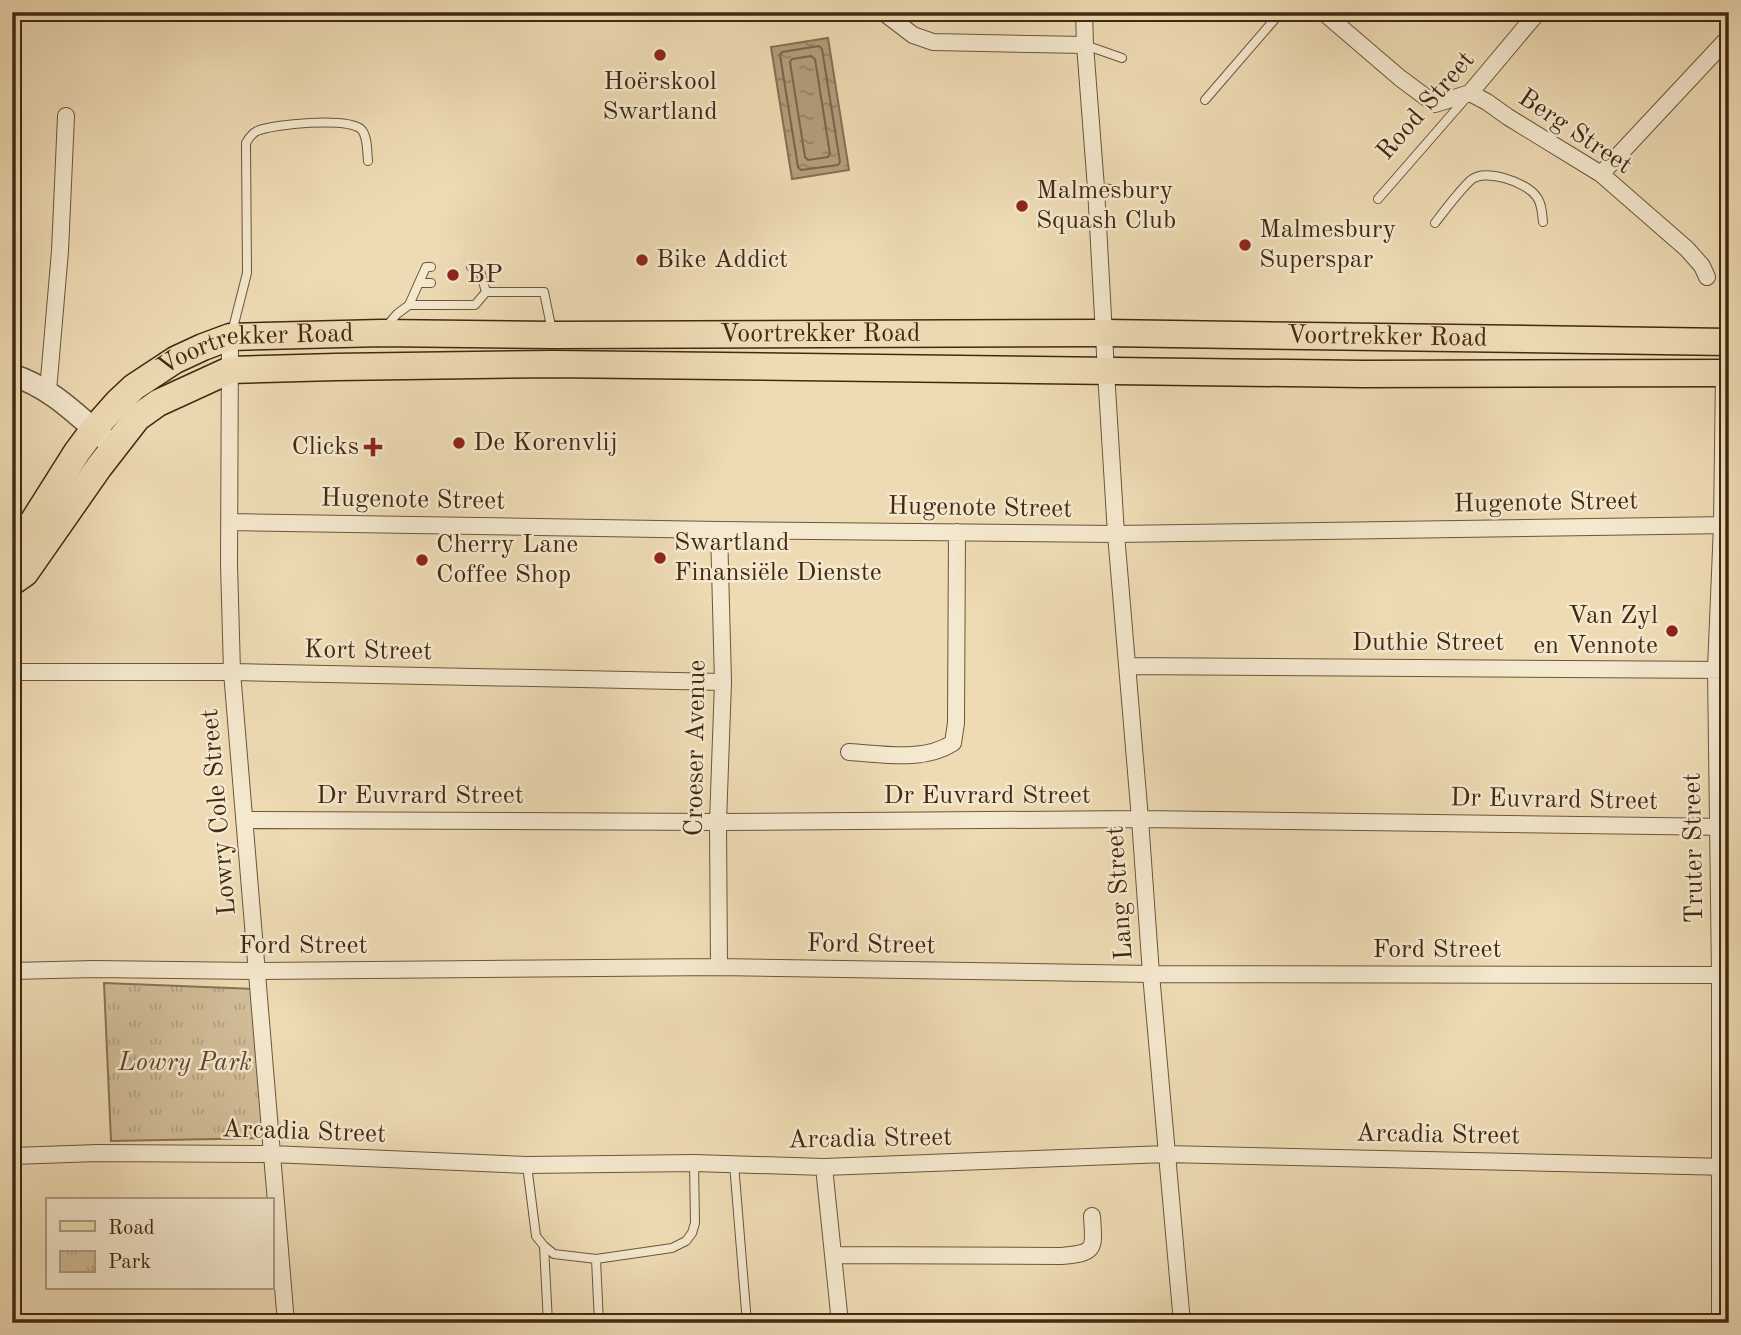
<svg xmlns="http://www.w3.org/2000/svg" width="1741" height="1335" font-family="'Old Standard TT',serif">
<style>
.park{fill:url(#park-tufts);stroke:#897354;stroke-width:2}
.water{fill:url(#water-ripples);stroke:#856f52;stroke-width:2}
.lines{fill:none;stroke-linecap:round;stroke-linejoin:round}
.shore{stroke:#7a6447;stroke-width:2}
.service-casing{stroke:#6c563a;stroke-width:10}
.minor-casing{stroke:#6c563a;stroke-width:18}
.tertiary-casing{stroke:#6c563a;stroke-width:24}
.primary-casing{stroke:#412911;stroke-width:29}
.service{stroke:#f4e8ce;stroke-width:8}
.minor{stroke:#f4e8ce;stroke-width:16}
.tertiary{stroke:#f4e8ce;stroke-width:21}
.primary{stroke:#eedbb4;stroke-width:26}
.poi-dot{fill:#8f2418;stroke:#f4e8ce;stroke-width:2.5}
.labels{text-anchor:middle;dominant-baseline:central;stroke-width:5;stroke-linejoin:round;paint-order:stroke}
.poi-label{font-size:26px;fill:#412911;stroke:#f4e8ce;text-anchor:start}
.street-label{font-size:26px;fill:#412911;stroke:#f4e8ce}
.park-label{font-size:26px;font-style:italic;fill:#5e472c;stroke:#f4e8ce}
</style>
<defs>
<pattern id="park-tufts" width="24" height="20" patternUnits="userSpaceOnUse" patternTransform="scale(1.75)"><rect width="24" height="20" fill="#d1bd98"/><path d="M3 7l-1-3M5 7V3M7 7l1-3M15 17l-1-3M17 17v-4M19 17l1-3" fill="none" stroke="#b5a282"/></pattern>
<pattern id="water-ripples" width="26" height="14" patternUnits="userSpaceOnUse" patternTransform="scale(1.75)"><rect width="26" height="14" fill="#b39e7d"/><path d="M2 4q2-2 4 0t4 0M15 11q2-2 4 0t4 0" fill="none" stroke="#938165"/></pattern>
</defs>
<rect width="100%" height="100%" fill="#eedbb4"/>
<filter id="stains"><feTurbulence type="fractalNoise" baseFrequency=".00286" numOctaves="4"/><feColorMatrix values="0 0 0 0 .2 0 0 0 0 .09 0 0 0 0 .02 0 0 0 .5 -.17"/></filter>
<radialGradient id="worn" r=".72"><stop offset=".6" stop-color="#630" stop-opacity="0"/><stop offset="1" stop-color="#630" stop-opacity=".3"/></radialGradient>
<path class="park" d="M104,983L257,989L269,1138L111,1141Z"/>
<path class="water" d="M828,38L849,170L792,179L771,47Z"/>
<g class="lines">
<path class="shore" d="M819,46L822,49L840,162L838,165L801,170L798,167L780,55L782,52Z
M811,56L815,59L830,154L828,157L808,160L805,157L790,62L792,59Z"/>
<g class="service-casing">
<path id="service" d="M1085,45L1122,58
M1205,100L1281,12
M1096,188L1140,191
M1378,199L1466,98
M1435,223C1445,210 1459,191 1471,180C1485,168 1526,182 1536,196C1542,203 1542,214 1543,222
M471,267H479L486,292
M419,283H431
M409,305L426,267H431
M385,328L397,314L409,305H475L486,292H544L552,331
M232,332L247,273L246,143C249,138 251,134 257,131C274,124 346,117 361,129C368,136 367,152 368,161
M734,1164L747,1323
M527,1165L536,1236L544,1246L554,1254L596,1259L672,1248L686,1241L692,1233L695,1223L694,1163
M544,1246L548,1323
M596,1259L599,1323"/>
</g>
<g class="minor-casing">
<path id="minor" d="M883,12L913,35L933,42L1085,45
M1084,12L1085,45L1096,188L1106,372L1116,534L1140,819L1151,974L1182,1323
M1323,12L1400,78L1435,104L1470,93
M1470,93L1487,102L1508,117L1601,174L1687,249L1702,266L1707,277
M1470,93L1538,12
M1601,174L1729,37
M230,337L229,564L232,672L286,1323
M48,391L60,251L66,116
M230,522L719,530L1116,534L1729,525
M719,530L723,682L718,822L719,967
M1127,666L1729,670
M12,672H232L723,682
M849,752C884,754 923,762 953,743L956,723L957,532
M245,820L718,822L1140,819L1729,827
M12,971L94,969L257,971L719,967L1151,974L1729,975
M12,1156L98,1153L271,1154L527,1165L694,1163L824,1167L1166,1154L1729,1167
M824,1167L840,1323
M834,1255L1061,1256C1097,1253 1094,1249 1092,1216
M1720,1323V975L1716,669L1722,525L1724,373"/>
</g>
<g class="tertiary-casing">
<path id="tertiary" d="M12,375C50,387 76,414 105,439"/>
</g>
<g class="primary-casing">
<g id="primary">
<path id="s1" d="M12,558L24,536L77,452L94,429L117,403L134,387L175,360L203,347L230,337L381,333L553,335L1105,333L1729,342"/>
<path d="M12,582L25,573L99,467L137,418L158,403L230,370L336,367L553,364L1363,374L1729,373"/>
</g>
</g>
<use href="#service" class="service"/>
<use href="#minor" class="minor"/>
<use href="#tertiary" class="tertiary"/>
<use href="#primary" class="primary"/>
</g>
<g class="poi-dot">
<circle cx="660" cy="55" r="7"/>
<circle cx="1022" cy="206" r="7"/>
<circle cx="1245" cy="245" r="7"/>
<circle cx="642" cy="260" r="7"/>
<circle cx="453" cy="275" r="7"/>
<circle cx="459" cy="443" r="7"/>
<path d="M369.5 436.5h7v7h7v7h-7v7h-7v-7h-7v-7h7z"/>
<circle cx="660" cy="558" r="7"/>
<circle cx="422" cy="560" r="7"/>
<circle cx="1672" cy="631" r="7"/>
</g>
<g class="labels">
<g class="poi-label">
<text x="660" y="82" text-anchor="middle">Hoërskool<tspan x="660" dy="30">Swartland</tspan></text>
<text x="1036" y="191">Malmesbury<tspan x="1036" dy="30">Squash Club</tspan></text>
<text x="1259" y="230">Malmesbury<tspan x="1259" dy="30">Superspar</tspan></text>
<text x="656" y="260">Bike Addict</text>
<text x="467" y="275">BP</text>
<text x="473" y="443">De Korenvlij</text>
<text x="359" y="447" text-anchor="end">Clicks</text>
<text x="674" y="543">Swartland<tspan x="674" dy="30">Finansiële Dienste</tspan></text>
<text x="436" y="545">Cherry Lane<tspan x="436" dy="30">Coffee Shop</tspan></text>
<text x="1658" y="616" text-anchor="end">Van Zyl<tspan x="1658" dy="30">en Vennote</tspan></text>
</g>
<g class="street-label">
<text transform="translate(1426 106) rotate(-49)">Rood Street</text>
<text transform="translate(1575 132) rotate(34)">Berg Street</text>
<text stroke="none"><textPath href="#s1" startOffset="910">Voortrekker Road</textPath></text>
<text stroke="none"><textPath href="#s1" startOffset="1477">Voortrekker Road</textPath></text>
<text stroke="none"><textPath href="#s1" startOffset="343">Voortrekker Road</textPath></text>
<text transform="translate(413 500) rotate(1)">Hugenote Street</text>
<text transform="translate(1546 503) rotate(-1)">Hugenote Street</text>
<text transform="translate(980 508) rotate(1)">Hugenote Street</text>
<text x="1428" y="643">Duthie Street</text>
<text transform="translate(368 651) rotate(1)">Kort Street</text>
<text transform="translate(696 748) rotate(-89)">Croeser Avenue</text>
<text x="420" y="796">Dr Euvrard Street</text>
<text x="987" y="796">Dr Euvrard Street</text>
<text transform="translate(1554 800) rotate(1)">Dr Euvrard Street</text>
<text transform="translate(219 812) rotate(-95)">Lowry Cole Street</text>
<text transform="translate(1694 848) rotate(-91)">Truter Street</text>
<text transform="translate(1120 893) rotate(-94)">Lang Street</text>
<text transform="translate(871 945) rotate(1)">Ford Street</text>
<text x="303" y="946">Ford Street</text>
<text x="1437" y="950">Ford Street</text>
<text transform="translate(304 1132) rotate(2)">Arcadia Street</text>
<text transform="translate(1438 1135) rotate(1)">Arcadia Street</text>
<text transform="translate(870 1139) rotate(-1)">Arcadia Street</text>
</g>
<g class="park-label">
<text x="185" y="1063">Lowry Park</text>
</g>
</g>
<rect width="1741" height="1335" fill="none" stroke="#eedbb4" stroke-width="42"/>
<rect x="14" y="14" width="1713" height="1307" fill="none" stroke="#412911" stroke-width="3.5"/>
<rect x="21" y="21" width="1699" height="1293" fill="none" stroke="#412911" stroke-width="2"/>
<rect x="46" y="1198" width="228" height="91" fill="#f4e8ce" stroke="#ac9c82" stroke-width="2"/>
<rect x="60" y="1221" width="35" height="10" fill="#eedbb4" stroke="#ac9c82" stroke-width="2"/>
<text x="108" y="1234" font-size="21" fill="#412911">Road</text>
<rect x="60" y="1251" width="35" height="21" fill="url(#park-tufts)" stroke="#ac9c82" stroke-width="2"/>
<text x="108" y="1268" font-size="21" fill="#412911">Park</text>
<rect width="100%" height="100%" filter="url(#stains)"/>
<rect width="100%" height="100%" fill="url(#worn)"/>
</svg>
